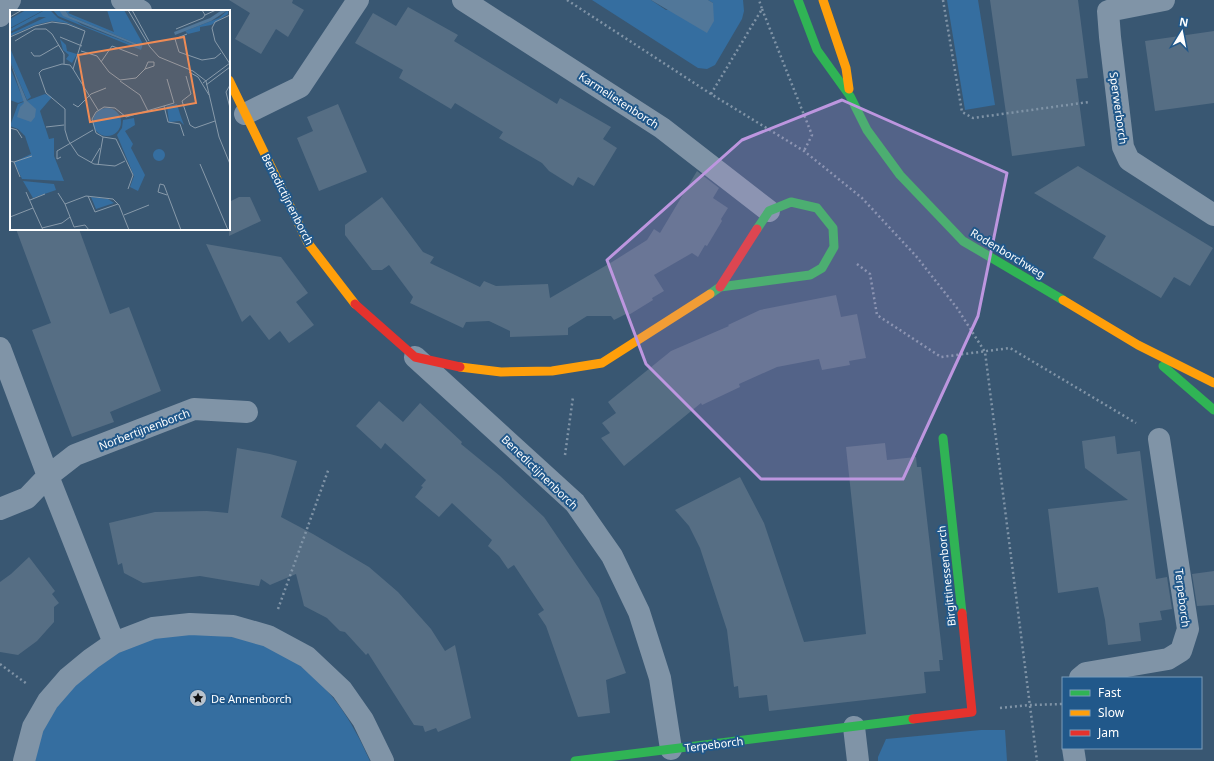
<svg xmlns="http://www.w3.org/2000/svg" width="1214" height="761" font-family="'Noto Sans',sans-serif">
<style>
.green{fill:#356ea0}
.water{fill:#517799}
.building{fill:#566e84}
.lines{fill:none;stroke-linecap:round;stroke-linejoin:round}
.path{stroke:#8094a7;stroke-width:2.5;stroke-dasharray:2 3;stroke-linecap:butt}
.street{stroke:#8094a7;stroke-width:22}
.fast{stroke:#30b455;stroke-width:9}
.slow{stroke:#ff9f0a;stroke-width:9}
.jam{stroke:#e5322d;stroke-width:9}
.marked{fill:#bd96df;fill-opacity:0.2;stroke:#bd96df;stroke-width:3;stroke-linejoin:round}
.labels{text-anchor:middle;dominant-baseline:central;stroke-width:4;stroke-linejoin:round;paint-order:stroke}
.street-label{font-size:11px;fill:#fff;stroke:#21588a}
.poi-label{font-size:11px;fill:#fff;stroke:#21588a;text-anchor:start}
.inset-road{fill:none;stroke:#889aaa;stroke-width:1}
.view{fill:#ef8b55;fill-opacity:0.15;stroke:#ef8b55;stroke-width:2}
.inset-edge{fill:none;stroke:#fff;stroke-width:2}
</style>
<rect width="100%" height="100%" fill="#395772"/>
<path class="green" d="M592,0H651L666,10L713,3L708,0H743L744,11L742,19L715,65L707,69L698,68Z
M947,0H978L995,105L965,110Z
M197,633C215,635 233,636 251,641C296,653 334,691 355,731C361,741 365,751 370,761H33C48,696 104,646 169,635C178,633 188,634 197,633Z
M981,730H1005L1007,761H878V757L886,739Z"/>
<path class="water" d="M651,0H708L713,3L714,21L707,33Z"/>
<path class="building" d="M229,0H293L292,3L304,10L288,37L276,29L261,54L235,39L250,13Z
M990,0H1078L1088,78L1076,79L1085,146L1012,156Z
M408,7L458,35L454,41L557,104L560,98L611,127L603,139L617,148L594,186L578,177L573,186L549,171L542,163L499,138L503,132L455,103L451,109L399,78L403,70L355,43L373,13L396,26Z
M1214,31V103L1155,111L1145,41Z
M338,104L367,172L319,191L297,138L313,131L307,117Z
M1078,166L1213,248L1190,286L1174,277L1161,298L1093,258L1106,236L1034,193Z
M697,171L719,188L713,198L728,208L721,219L722,221L707,246L705,245L698,257L692,253L654,275L664,291L652,298L653,300L627,316L626,314L614,320L611,316H587L568,328V335L510,337V331L489,321L466,322L463,328L410,303L413,297L389,265L382,270H372L345,235V225L382,197L423,252L434,257L430,263L480,287L484,281L496,286L548,284L550,298L612,262L647,240L654,229L660,233Z
M239,197H250L261,221L229,236V202Z
M16,229H79L110,314L129,307L161,391L110,412L114,422L72,437L32,330L51,323Z
M206,244L281,257L308,293L296,302L314,325L289,343L280,331L269,340L250,315L242,322Z
M836,295L841,317L857,314L866,358L849,361L850,365L822,370L819,359L777,367L739,384L740,387L702,405L701,403L624,466L601,438L610,433L602,423L616,413L608,402L671,351L729,326L728,325L760,310Z
M379,401L403,422L420,403L462,442L461,444L500,476L544,517L599,598L626,673L606,680L610,713L578,717L546,626L538,614L544,610L514,565L508,569L499,556L488,546L492,540L452,503L439,517L415,497L423,487L421,486L426,480L385,443L381,449L356,426Z
M1115,436L1117,454L1140,451L1156,579L1167,577L1172,609L1160,611L1162,620L1139,623L1141,641L1108,645L1105,620L1098,587L1058,593L1048,509L1128,500L1085,468L1082,441Z
M885,443L887,460L916,457L917,467H921L943,660H939L940,671L924,672L926,693L769,711L767,695L739,698L738,686L734,687L727,630L700,548L689,526L675,510L740,477L764,523L804,642L866,634L846,447Z
M237,448L270,454L297,461L281,517L313,534L369,567L398,592L431,629L445,651L455,645L471,718L438,732L436,728L425,732L423,726L414,725L368,653L366,655L345,632L340,631L327,618L304,606L296,574L270,585L261,579L259,586L200,576L143,583L124,573L122,563L118,565L109,523L155,512L207,511L228,513Z
M29,557L55,591L52,594L59,603L54,607V622L37,641L18,655L0,652V582L11,574Z
M1214,571V605L1197,606L1192,574Z"/>
<g class="lines">
<path class="path" d="M567,0L711,94L804,151L862,198L916,256L957,308L985,352L1037,761
M943,0L962,112L973,118L1089,102
M762,9L812,135L804,151
M711,94L762,9L759,0
M857,264L870,274L877,315L941,357L1010,348L1136,423
M565,455L573,397
M278,609L329,468
M0,664L27,684
M1000,708L1030,705L1063,704"/>
<path class="street" d="M122,0L141,11
M463,0L662,128L769,211
M1164,0L1108,11L1110,37L1123,147L1129,160L1214,215
M0,16L10,0
M245,114L300,87L358,0
M0,348L48,476L114,643
M415,357L575,503L612,556L639,612L660,678L671,749
M0,509L27,498L48,476L75,455L194,409L247,412
M1080,678L1086,673L1168,659L1181,651L1188,629L1159,439
M854,727L858,761
M1073,748L1075,761
M24,761L33,727L48,701L68,678L91,659L114,643L153,628L190,624L233,626L268,636L307,657L342,690L363,720L383,761"/>
<path class="fast" d="M798,0L817,50L850,96L867,130L900,175L963,241L1063,300
M710,294L720,287L810,275L822,268L834,247L833,228L817,208L791,202L769,211L757,229
M1163,366L1214,410
M943,438L962,613
M575,761L913,719"/>
<path class="slow" d="M823,0L846,68L849,89
M229,80L308,243L355,304
M1063,300L1138,345L1214,383
M460,367L501,372L552,371L602,363L710,294"/>
<path class="jam" d="M720,287L757,229
M355,304L415,357L460,367
M913,719L972,712L962,613"/>
</g>
<path class="marked" d="M842,100L1007,173L978,316L903,479H761L646,364L607,260L742,140Z"/>
<defs>
<g id="sight-disc" transform="scale(0.9)"><circle r="9.5" fill="#bac4ce" stroke="#21588a"/><path d="M0-6L1.8-2.2L6-1.7L2.9 1.2L3.7 5.4L0 3.3L-3.7 5.4L-2.9 1.2L-6-1.7L-1.8-2.2Z" fill="#111"/></g>
</defs>
<g fill-rule="evenodd">
<use href="#sight-disc" x="198" y="698"/>
</g>
<g class="labels">
<g class="street-label">
<text transform="translate(619 100) rotate(33)">Karmelietenborch</text>
<text transform="translate(1119 108) rotate(82)">Sperwerborch</text>
<text transform="translate(288 199) rotate(63)">Benedictijnenborch</text>
<text transform="translate(1008 253) rotate(31)">Rodenborchweg</text>
<text transform="translate(144 429) rotate(-21)">Norbertijnenborch</text>
<text transform="translate(540 472) rotate(44)">Benedictijnenborch</text>
<text transform="translate(946 576) rotate(-96)">Birgittinessenborch</text>
<text transform="translate(1183 598) rotate(83)">Terpeborch</text>
<text transform="translate(714 744) rotate(-7)">Terpeborch</text>
</g>
<g class="poi-label">
<text x="211" y="698">De Annenborch</text>
</g>
</g>
<g transform="translate(10 10)">
<rect width="220" height="220" fill="#395772"/>
<path d="M16,0H34L0,18V9ZM35,0H40L48,8L77,21L57,13L42,11L25,15L0,26V24L36,7H29L0,22V19ZM43,0H49L72,15L130,37V35L59,6L55,0H61L58,3L104,22L97,0H114L133,34L131,40L48,6ZM218,0V4L201,15L190,17V21L178,24L175,21L209,8ZM50,29L56,35L57,41L67,44L62,53L56,49L59,45L53,40ZM0,38L21,87L17,90L0,51ZM0,57L14,91L8,93L0,90ZM35,84L42,87L30,101L39,129L44,128V146L54,171L12,169L4,152L21,144L15,126L8,119L0,116L8,94ZM167,94L170,104L174,115L170,111L159,112L157,96ZM83 112a14 14 0 1 1 28 0a14 14 0 1 1-28 0ZM124,108L125,115L115,121L123,134L121,138L135,165L128,181L120,177L124,166L107,125L112,118L113,110ZM143 145a6 6 0 1 1 12 0a6 6 0 1 1-12 0ZM13,171L44,174L46,180L23,188ZM81,187L98,189L104,193L86,199Z" fill="#356ea0"/>
<path d="M49,0H55L59,6L130,35V37L53,6ZM212,0H218L201,11L165,25L164,22L200,8ZM0,51L17,91L26,99L25,107L21,112L7,107L10,97L14,93Z" fill="#517799"/>
<path class="inset-road" d="M118,0L140,37L149,47L183,61L196,71L209,127L220,154M122,0L139,31M195,5L206,0M220,5L205,12L202,18L205,31L220,54M0,7L12,0M166,19L193,8L195,5L192,0M177,24L165,29L169,42L192,50L205,48L211,43M0,27L25,16L42,12L57,14L75,21L63,59L88,100M50,27L72,36M5,31L25,19H36L42,24L54,44V54M71,41L87,46L99,62L110,70L126,68L135,59L144,56V52H138L135,59M21,42L24,46H30L49,35M91,52L102,36L128,46M63,59L60,55L52,54L32,60L29,63L36,83L55,99V120L58,130L68,145L84,154L105,156L115,151M179,62L188,67L199,85M176,66L181,84L172,91L180,115L185,118L205,111M110,71L130,85L138,101M193,73L220,53M196,75L220,57M220,75L216,82L220,98M63,94L68,97L81,84L96,78M154,96L158,112L170,114L174,126M36,117L54,115M0,118L7,120L12,128M51,147L47,149V141L83,120M0,151L4,152L10,167M4,152L22,146M81,153L90,138M190,154L218,220M88,155L93,127M118,179L123,165L106,129L93,127L86,123L82,109L86,102L94,97L105,98L116,107L164,93L157,69M16,182L23,198M48,183L55,194M157,185L148,182L150,174L154,175L171,220M78,186L85,202L108,194M20,190L35,184M55,194L76,186L103,189L109,195L119,220M55,194L64,217L75,215L79,220M114,205L139,195M0,207L23,198L33,220M32,218L52,213L60,207"/>
<path class="view" d="M174,27L186,93L80,112L68,45Z"/>
<rect width="220" height="220" class="inset-edge"/>
</g>
<rect x="1062" y="677" width="140" height="72" fill="#21588a" stroke="#7a9bb9"/>
<rect x="1070" y="690" width="20" height="6" fill="#30b455" stroke="#7a9bb9"/>
<text x="1098" y="697" font-size="12" fill="#ffffff">Fast</text>
<rect x="1070" y="710" width="20" height="6" fill="#ff9f0a" stroke="#7a9bb9"/>
<text x="1098" y="717" font-size="12" fill="#ffffff">Slow</text>
<rect x="1070" y="730" width="20" height="6" fill="#e5322d" stroke="#7a9bb9"/>
<text x="1098" y="737" font-size="12" fill="#ffffff">Jam</text>
<g transform="translate(1182 32) rotate(10)" stroke="#21588a" stroke-width="3" paint-order="stroke">
<path d="M0-3L7 15L0 10L-7 15Z" fill="#ffffff"/>
<text y="-6" font-size="11" font-weight="bold" text-anchor="middle" fill="#ffffff">N</text>
</g>
</svg>
